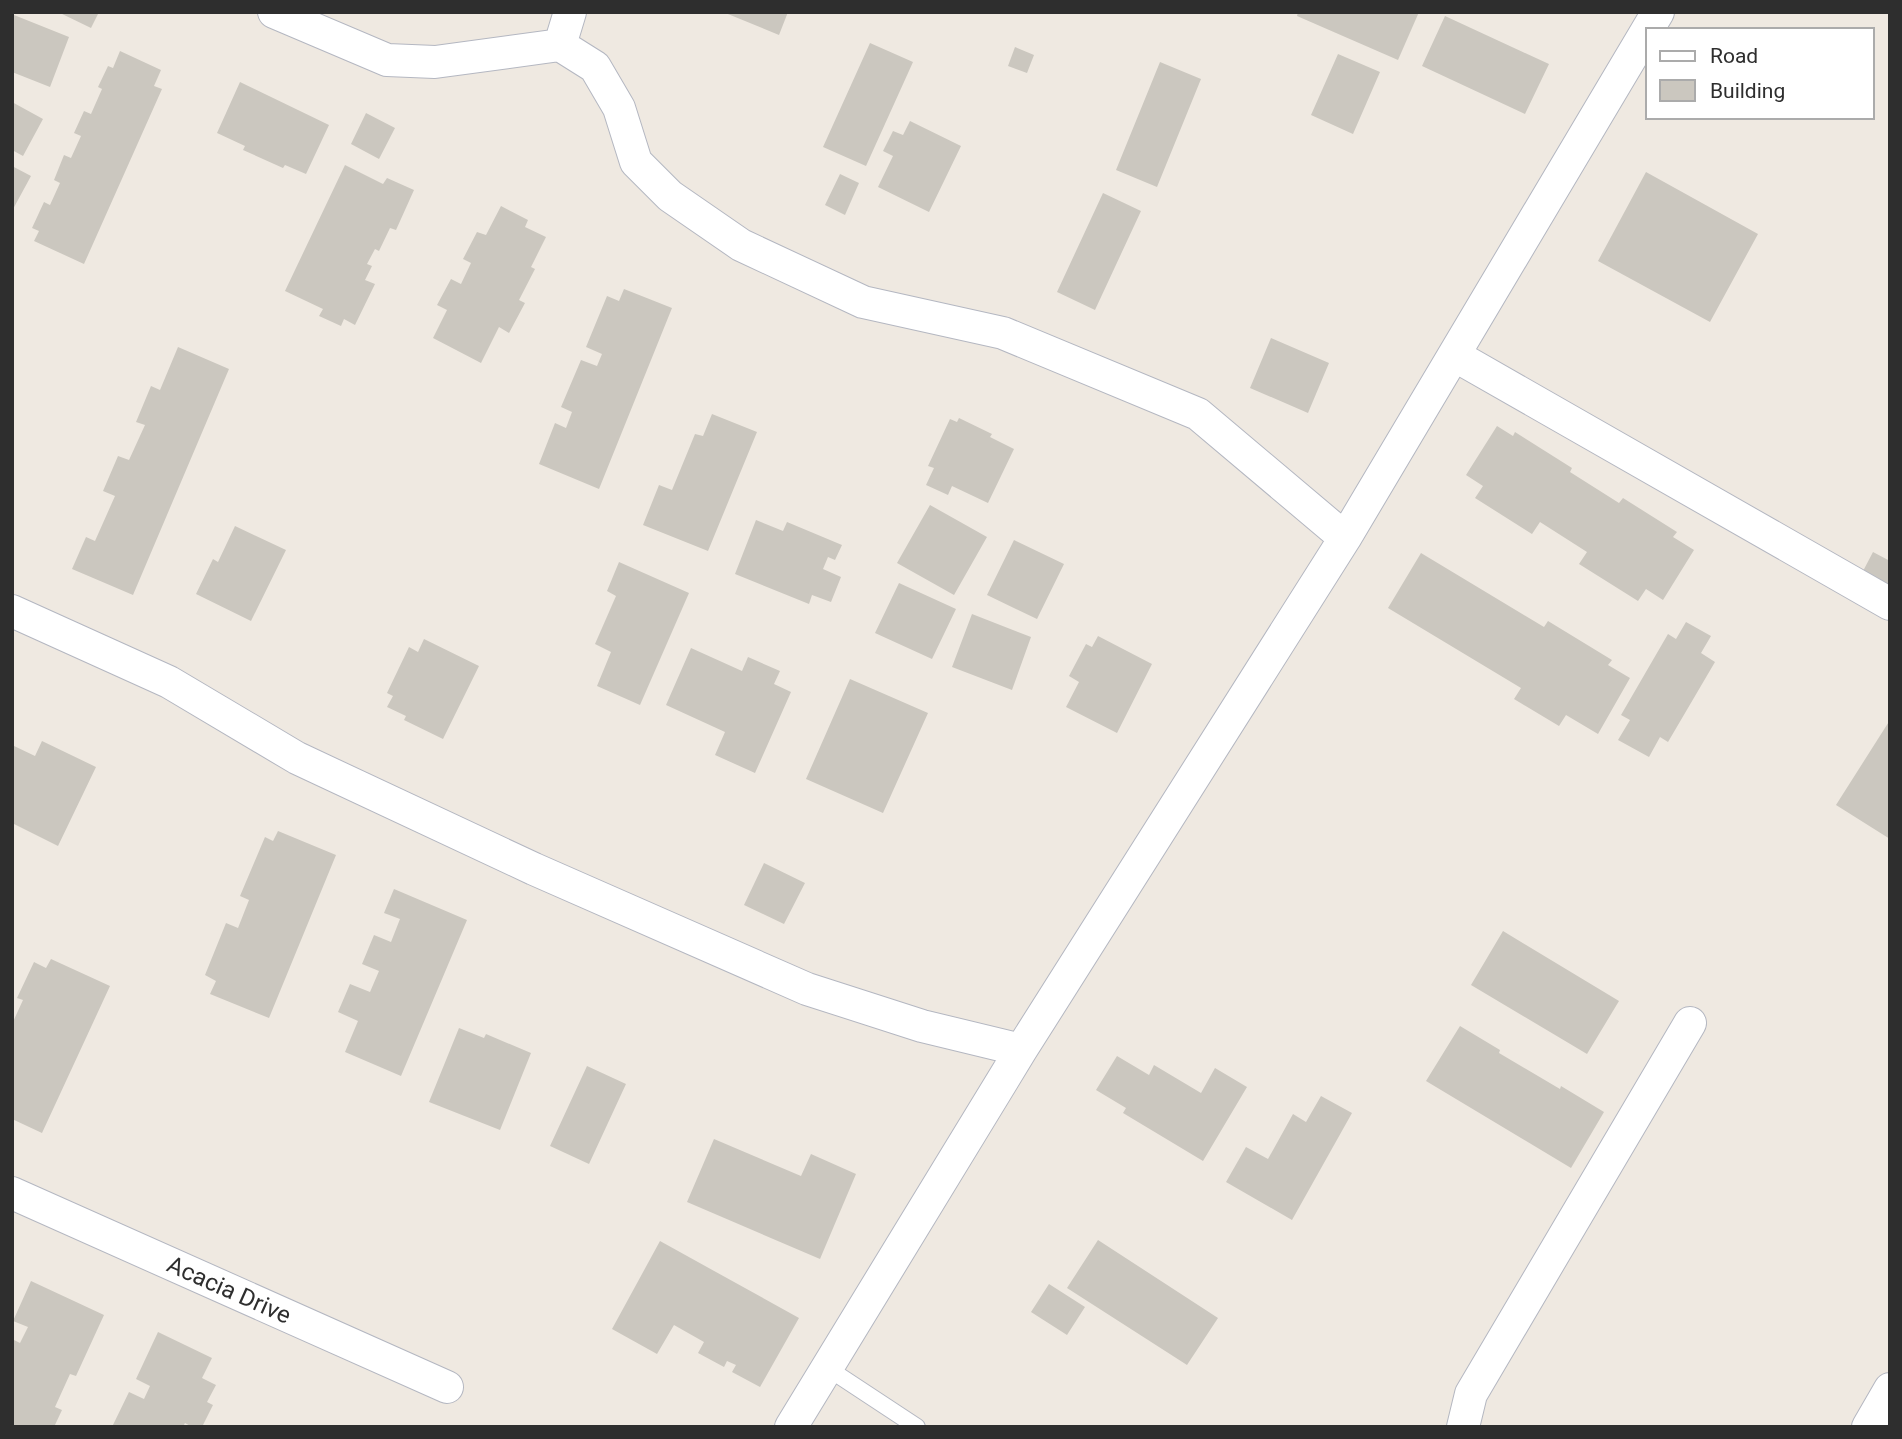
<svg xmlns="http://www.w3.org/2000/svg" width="1902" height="1439" font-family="Roboto,sans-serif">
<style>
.building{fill:#cbc7bf}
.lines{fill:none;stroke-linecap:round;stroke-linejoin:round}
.lane-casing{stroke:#b4b7c1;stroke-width:18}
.street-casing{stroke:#b4b7c1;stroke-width:34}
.lane{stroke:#fff;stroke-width:16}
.street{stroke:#fff;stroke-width:32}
.labels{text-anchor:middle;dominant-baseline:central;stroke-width:5;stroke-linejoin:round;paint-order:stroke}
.street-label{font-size:24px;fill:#2e2e2e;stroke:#fff}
</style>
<rect width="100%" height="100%" fill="#efe9e1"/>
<path class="building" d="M58,12H99L91,28Z
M723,12H788L779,35Z
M1298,12H1419L1398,60L1297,16Z
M14,15L69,37L50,87L12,72Z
M1445,16L1549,64L1525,114L1422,66Z
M870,43L913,62L866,166L823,147Z
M1015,47L1034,55L1027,73L1008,66Z
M120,51L161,70L154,86L162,89L84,264L34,241L39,231L32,228L44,202L50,205L60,183L54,180L64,155L71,158L81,136L74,133L84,111L91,114L102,89L98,87L108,66L113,68Z
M1338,54L1380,72L1353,134L1311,115Z
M1160,62L1201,79L1157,187L1116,170Z
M240,82L329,125L306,174L285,165L283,168L243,150L245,146L217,133Z
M12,102L43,119L23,156L12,150Z
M366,113L395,128L379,159L351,144Z
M910,121L961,146L929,212L878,187L893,156L883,151L893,131L903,135Z
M345,165L383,184L387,178L414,190L396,230L390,228L379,251L375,249L367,264L372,266L365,280L375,284L355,325L344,319L341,326L319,316L323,309L285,291Z
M12,166L31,176L12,211Z
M1646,172L1758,234L1710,322L1598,261Z
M840,174L859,183L845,215L825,205Z
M1103,193L1141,211L1095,310L1057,292Z
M501,206L528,220L525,227L546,237L531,267L535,269L519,300L525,303L509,333L499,327L481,363L433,338L447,310L437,305L451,279L461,284L471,263L463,259L477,232L486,235Z
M624,289L672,308L599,489L539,464L555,423L566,428L572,412L561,407L581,360L597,366L602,354L586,347L607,296L619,301Z
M1271,338L1329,363L1308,413L1250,388Z
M178,347L229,369L133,595L72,569L86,537L95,541L115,496L103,491L118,456L129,460L145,425L136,422L151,386L160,390Z
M712,414L757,432L708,551L643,525L659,485L672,490L695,434L703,436Z
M959,418L992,434L990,437L1014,449L988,503L952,486L948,495L926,485L934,468L928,466L950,419L957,422Z
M1497,426L1513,436L1515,432L1572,468L1570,472L1619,503L1623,498L1677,532L1673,537L1694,550L1663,600L1646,589L1638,601L1579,564L1587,552L1540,522L1532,534L1475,498L1483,486L1466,475Z
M930,505L987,537L954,595L897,563Z
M756,520L783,531L787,522L842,545L835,560L828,557L823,569L841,577L831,602L812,595L809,604L735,574Z
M235,526L286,550L251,621L196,594L213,559L218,562Z
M1014,540L1064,564L1037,619L987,595Z
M1873,552L1890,561V588L1862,573Z
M1421,553L1544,627L1548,621L1612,660L1608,665L1630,678L1598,734L1566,715L1559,726L1514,699L1521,688L1388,608Z
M619,562L689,593L640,705L597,686L611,652L595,644L616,596L607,591Z
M899,583L956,609L932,659L875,633Z
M972,614L1031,637L1012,690L952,667Z
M1686,622L1711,636L1701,653L1715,662L1668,742L1660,737L1649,757L1618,740L1630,720L1621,715L1668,634L1676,639Z
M1098,636L1152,664L1117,733L1066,707L1079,682L1069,676L1086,644L1092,647Z
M424,639L479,666L443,739L404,720L406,716L387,707L393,696L387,693L409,647L418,652Z
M691,648L742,671L748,657L780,671L774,684L791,692L755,773L715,755L725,732L666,705Z
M850,679L928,713L883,813L806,779Z
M1890,720V839L1836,805Z
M42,741L96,767L58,846L12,823V745L35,756Z
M278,831L336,855L269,1018L210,994L216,981L205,975L226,923L238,928L249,900L240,896L265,837L273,841Z
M764,863L805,883L784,924L744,905Z
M394,889L467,920L401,1076L345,1052L358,1021L338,1012L350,984L370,992L379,971L362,964L374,935L391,942L400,919L384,913Z
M1503,931L1619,1001L1587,1054L1471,985Z
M51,959L110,986L42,1133L12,1119V1024L23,1000L17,998L34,962L46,968Z
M1460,1026L1500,1050L1499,1053L1560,1089L1561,1086L1604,1112L1571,1168L1426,1081Z
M459,1028L484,1038L486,1034L531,1053L500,1130L429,1102Z
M1117,1056L1149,1075L1154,1065L1201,1093L1215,1068L1247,1087L1203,1161L1123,1113L1126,1108L1096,1090Z
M587,1066L626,1084L589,1164L550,1146Z
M1321,1096L1352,1113L1292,1220L1226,1182L1246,1147L1268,1159L1293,1114L1306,1122Z
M714,1139L801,1176L811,1154L856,1174L820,1259L687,1202Z
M1098,1240L1218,1318L1187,1365L1067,1288Z
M660,1241L799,1318L760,1387L732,1372L736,1365L727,1361L724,1367L698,1353L704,1342L674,1325L657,1354L612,1329Z
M31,1281L104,1315L76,1376L70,1374L55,1407L62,1410L54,1427H12V1339L20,1343L28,1327L13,1321Z
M1049,1284L1085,1307L1067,1335L1031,1312Z
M158,1332L212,1358L202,1378L216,1385L207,1402L213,1405L202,1427H192L185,1423L183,1427H112L129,1392L144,1399L150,1386L136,1379Z"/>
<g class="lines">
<g class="lane-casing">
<path id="lane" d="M826,1367L917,1427"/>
</g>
<g class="street-casing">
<path id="street" d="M274,12L387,60L435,62L560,45L595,67L619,108L636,162L670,196L741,245L863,302L1003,333L1198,414L1345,538
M560,45L570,12
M1454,355L1890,604
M12,611L169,682L297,758L534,869L807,989L922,1026L1021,1050
M12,1193L447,1387
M791,1427L1021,1050L1345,538L1658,12
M1463,1427L1471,1394L1690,1023
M1868,1427L1890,1389"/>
</g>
<use href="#lane" class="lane"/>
<use href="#street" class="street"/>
</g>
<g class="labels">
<g class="street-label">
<text transform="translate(229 1290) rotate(24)">Acacia Drive</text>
</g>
</g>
<rect width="1902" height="1439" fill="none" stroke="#2e2e2e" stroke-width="28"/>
<rect x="1646" y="28" width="228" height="91" fill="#ffffff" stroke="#ababab" stroke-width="2"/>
<rect x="1660" y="51" width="35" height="10" fill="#ffffff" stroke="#ababab" stroke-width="2"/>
<text x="1710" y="63" font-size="21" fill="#2e2e2e">Road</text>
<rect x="1660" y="80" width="35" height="21" fill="#cbc7bf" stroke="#ababab" stroke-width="2"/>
<text x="1710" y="98" font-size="21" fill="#2e2e2e">Building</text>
</svg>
